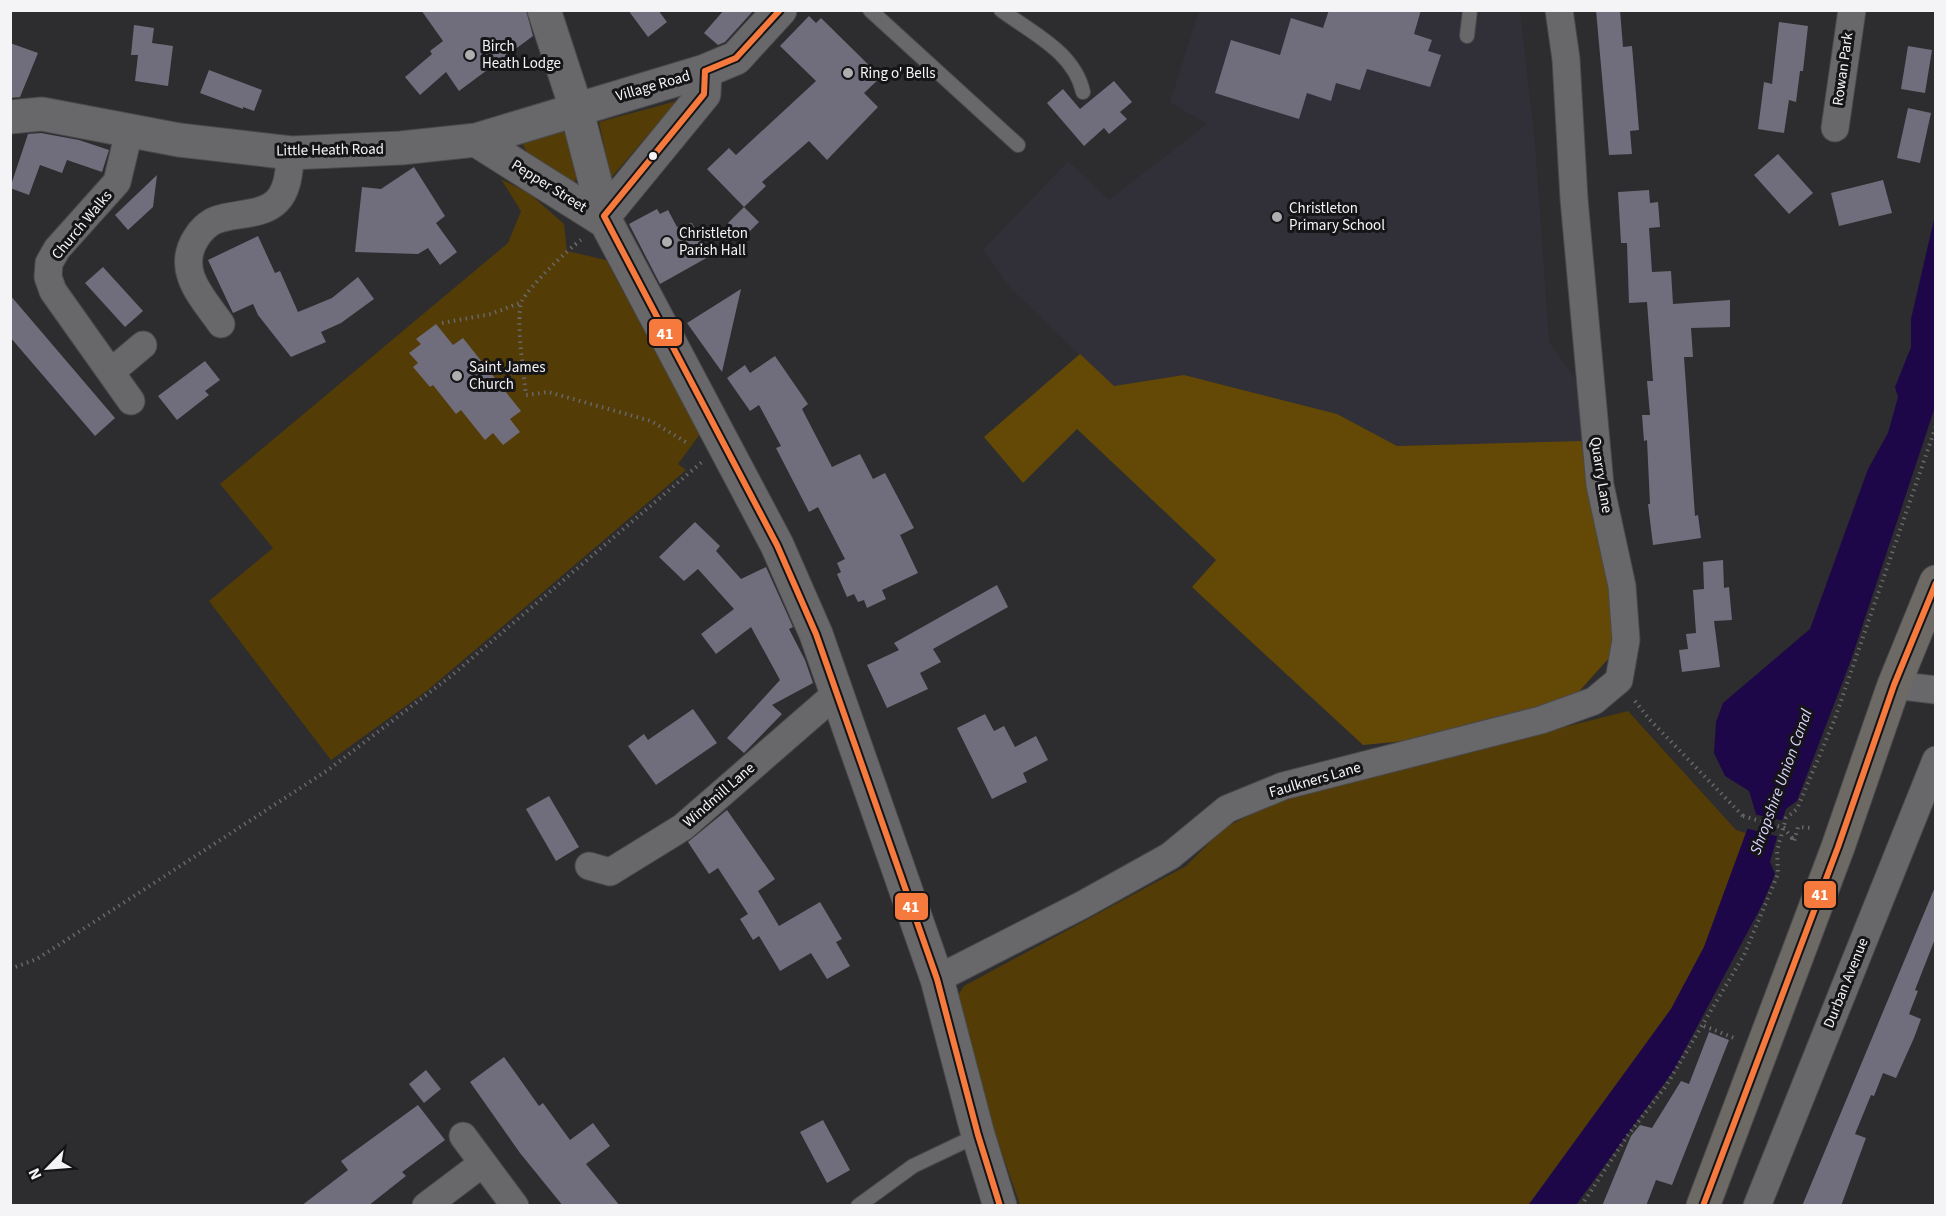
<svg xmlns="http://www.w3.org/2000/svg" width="1946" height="1216" font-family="'Source Sans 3',sans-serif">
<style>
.built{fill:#313039}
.green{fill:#533c06}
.forest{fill:#644906}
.water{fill:#1e0748}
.pier{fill:#2d2d2f}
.building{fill:#706d7d}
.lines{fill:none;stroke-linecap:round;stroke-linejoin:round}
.service-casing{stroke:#4a4a4c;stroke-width:16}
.minor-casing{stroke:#4a4a4c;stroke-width:29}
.tertiary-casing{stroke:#4a4a4c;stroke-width:35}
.trunk-casing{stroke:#4a4a4c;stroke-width:35}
.path{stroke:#68686a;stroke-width:4;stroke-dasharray:1.5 4.5;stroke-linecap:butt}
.service{stroke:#68686a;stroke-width:14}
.minor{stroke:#68686a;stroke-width:27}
.tertiary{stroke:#68686a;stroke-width:33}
.trunk{stroke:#6d6a65;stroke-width:33}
.path-bridge{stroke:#68686a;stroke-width:4;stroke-dasharray:1.5 4.5;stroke-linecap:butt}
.bus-1-casing{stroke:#151416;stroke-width:10}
.bus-1{stroke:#f6793e;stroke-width:6}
.poi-dot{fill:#aeaeb0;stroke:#151416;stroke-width:2}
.bus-dot{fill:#f4f4f6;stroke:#151416;stroke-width:2}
.labels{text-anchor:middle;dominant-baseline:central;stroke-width:6;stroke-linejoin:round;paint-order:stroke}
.poi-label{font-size:15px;fill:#f4f4f6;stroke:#151416;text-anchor:start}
.street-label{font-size:15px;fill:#f4f4f6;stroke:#151416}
.water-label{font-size:16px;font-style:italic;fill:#d9d4ff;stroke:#151416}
.line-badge{stroke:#151416;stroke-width:2}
.badge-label{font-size:16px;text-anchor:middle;font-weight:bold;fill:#fff}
</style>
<rect width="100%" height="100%" fill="#2d2d2f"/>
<path class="built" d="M1199,11H1520L1535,144L1549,342L1579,384L1581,441L1397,446L1337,414L1184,375L1113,386L1011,289L983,250L1068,161L1109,200L1207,124L1170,102Z"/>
<path class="green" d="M677,101L611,178L599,122Z
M555,125C577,142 581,156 575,182C554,171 527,163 521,139Z
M501,179L530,194L564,224L567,251L606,260L700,434L678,464L686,470L428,690L331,760L209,601L273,548L220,484L508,243L521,211Z
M1628,711L1736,830L1746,833L1704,947L1671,1009L1528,1205H1020L973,1069L956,998L964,986L1186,866L1224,828L1284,798Z"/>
<path class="forest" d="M1080,354L1114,386L1184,375L1337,414L1397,446L1581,441L1610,580L1613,631L1609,658L1574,697L1415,740L1363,745L1192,587L1216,560L1077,429L1023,483L984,437Z"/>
<path class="water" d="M1935,215V407L1851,660L1797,801L1786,809L1781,823L1770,862L1775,874L1763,903L1674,1070L1576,1205L1528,1206L1671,1009L1704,947L1747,830L1756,814L1749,791L1725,776L1714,753L1716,722L1723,703L1810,629L1868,469L1888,433L1898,397L1895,387L1911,347V319Z"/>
<path class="pier" d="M1753,814L1785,821L1780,837L1745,828Z"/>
<path class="building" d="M421,10H526L533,36L459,91L446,72L420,95L405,77L432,54L430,51L443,41Z
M628,10H658L667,22L648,37Z
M724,10H754L725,42L718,45L704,33Z
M1329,10H1421L1414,34L1432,40L1428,51L1441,55L1430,87L1367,69L1360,90L1336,83L1331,101L1307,93L1299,119L1215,93L1231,40L1280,55L1291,18L1323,28Z
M1596,10H1620L1623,47L1632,46L1639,130L1630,131L1632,154L1609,155Z
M809,16L816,23L821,18L881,77L864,93L878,107L827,160L809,141L762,182L766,186L744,207L707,169L729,148L736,155L816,81L780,46Z
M1779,22L1808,26L1803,71H1800L1796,102L1789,100L1784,133L1758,129L1764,82L1772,84Z
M134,25L154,28L152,43L173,46L168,86L135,81L138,55H131Z
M10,43L38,53L20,97L10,98Z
M1908,46L1932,50L1925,93L1901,89Z
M209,70L262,90L254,111L243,107V109L200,93Z
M1114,81L1132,102L1120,112L1127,119L1109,134L1104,128L1084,146L1047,103L1063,89L1080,109Z
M1908,108L1931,113L1920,163L1897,158Z
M41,133L79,140L109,150L102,172L67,160L62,173L40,165L29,195L10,188L28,134Z
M1778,154L1813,193L1789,214L1754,175Z
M414,167L445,216L436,223L457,252L440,265L428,248L418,254L355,252L362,187L381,189Z
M157,175L153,207L128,230L115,215Z
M1883,180L1892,213L1839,226L1831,193Z
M1649,190L1650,203L1658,202L1660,227L1649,228L1652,272L1671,271L1673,304L1730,300V327L1691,328L1693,357H1684L1695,516L1698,515L1701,538L1653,545L1648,504H1650L1647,440L1644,441L1642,415H1650L1647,381H1653L1647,302L1629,303L1627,243H1621L1618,192Z
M744,207L759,222L742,239L728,223Z
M657,209L660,214L668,210L677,227L692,223L710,256L660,284L629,224Z
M258,236L275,273L280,271L298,312L332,298L358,277L374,299L341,323L321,332L326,342L291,357L258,315L253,304L233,313L208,260Z
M103,267L143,311L125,327L85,283Z
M741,289L722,372L687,323Z
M10,295L115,418L95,436L10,337Z
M436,324L453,345L463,338L521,411L510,419L520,432L503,445L493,433L485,440L461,410L456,414L433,385L430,387L413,367L418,363L409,353L421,344L416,339Z
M775,356L808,404L802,409L832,467L860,454L873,479L885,473L914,528L900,535L918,573L882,590L886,599L867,608L864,600L858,602L854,594L847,597L837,574L841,572L837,563L845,559L818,507L809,512L776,448L781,446L759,405L750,411L727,378L745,365L750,373Z
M205,361L220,380L205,391L209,395L177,420L158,396Z
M695,522L720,546L716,551L741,579L766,567L793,627L789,629L805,660L813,683L772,705L782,714L744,753L727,738L780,680L751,627L716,654L701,634L734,609L698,569L684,581L659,557Z
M1723,560L1724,588L1729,587L1732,620L1714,621L1720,667L1682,672L1679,650L1688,649L1686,634L1696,633L1693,590L1704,589L1703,562Z
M997,585L1008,607L933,649L941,662L920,673L928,689L887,708L867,665L899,650L894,643Z
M693,709L717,743L656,785L628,746L644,734L648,740Z
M985,714L994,731L1004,726L1015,747L1036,736L1048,760L1023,773L1027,782L992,799L957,728Z
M549,796L579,847L556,861L526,809Z
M727,810L775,879L758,891L779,926L820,902L842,939L836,942L850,966L827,979L811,953L780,971L759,936L753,940L740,919L748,914L718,868L709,874L688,842Z
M1935,887V939L1915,990L1918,991L1909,1014L1921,1019L1914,1038L1896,1078L1883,1073L1874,1096L1871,1095L1855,1134L1866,1138L1841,1206H1802Z
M1709,1032L1729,1040L1672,1185L1656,1180L1646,1206H1602L1631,1136L1640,1125L1652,1128L1681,1081L1689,1084Z
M504,1057L539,1106L543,1103L570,1140L593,1123L610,1146L586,1164L620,1206H563L520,1153L470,1082Z
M426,1070L441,1089L424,1103L409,1084Z
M418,1105L445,1140L402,1172L406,1176L368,1206H301L348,1170L341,1161Z
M823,1120L850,1170L827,1183L800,1132Z"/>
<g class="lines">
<g class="service-casing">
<path id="service" d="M870,10L1018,145
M1001,10C1032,33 1074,52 1083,92
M1467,36L1470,10
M858,1206L913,1166L978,1135"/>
</g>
<g class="minor-casing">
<path id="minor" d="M1835,128L1852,10
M129,132L117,182L57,249L49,263L48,277L53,291L131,401
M221,324C203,298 175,271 196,238C200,231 208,223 216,220C234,213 263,216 277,201C289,189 289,168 291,153
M111,372L143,345
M1894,685L1936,690
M589,866L610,872L683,827L837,693
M937,979L1082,905L1170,856L1227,809L1283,786L1541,720L1594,701L1619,680L1626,640L1622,586L1600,485L1574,199L1566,59L1559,10
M463,1136L515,1206
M426,1206L483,1163
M1757,1206L1936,760"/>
</g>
<g class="tertiary-casing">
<path id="tertiary" d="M544,10L576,108L604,216
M10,117L42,114L179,140L291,153L401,148L476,140L705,71L736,58L780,10
M476,140L606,222L777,545L816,634L937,979L978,1135L1000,1206
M606,222L604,216L704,94L705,71"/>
</g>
<g class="trunk-casing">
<path id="trunk" d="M1703,1206L1838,847L1894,685L1936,582"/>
</g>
<path class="path" d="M581,240C568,249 528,288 522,301C515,317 524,376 526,395L548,392L651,421L689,444
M442,323L491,314L522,302
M1635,701L1650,720L1743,816
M1792,838L1794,842L1798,827L1813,828
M10,969L37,959L328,770L451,676L702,462
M1704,1026L1734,1038
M1581,1206L1628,1135L1666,1086L1744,955L1778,874L1777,851L1786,818L1797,809L1834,721L1936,426"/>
<use href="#service" class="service"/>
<use href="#minor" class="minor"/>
<use href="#tertiary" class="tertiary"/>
<use href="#trunk" class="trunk"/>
<path class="path-bridge" d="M1743,816L1784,828L1792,838"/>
<g class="bus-1-casing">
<path id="bus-1" d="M705,71L704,94L604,216L777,545L816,634L937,979L978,1135L1000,1206
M705,71L736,58L780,10
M1703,1206L1838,847L1894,685L1936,583"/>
</g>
<use href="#bus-1" class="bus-1"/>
</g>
<g class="poi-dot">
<circle cx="470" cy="55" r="6"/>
<circle cx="848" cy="73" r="6"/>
<circle cx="1277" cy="217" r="6"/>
<circle cx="667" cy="242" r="6"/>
<circle cx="457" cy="376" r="6"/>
</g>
<circle class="bus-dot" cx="653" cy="156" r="5"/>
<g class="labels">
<g class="poi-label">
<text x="482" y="46">Birch<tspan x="482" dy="17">Heath Lodge</tspan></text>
<text x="860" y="73">Ring o' Bells</text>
<text x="1289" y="208">Christleton<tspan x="1289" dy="17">Primary School</tspan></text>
<text x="679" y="233">Christleton<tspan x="679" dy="17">Parish Hall</tspan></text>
<text x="469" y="367">Saint James<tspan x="469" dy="17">Church</tspan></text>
</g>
<g class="street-label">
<text transform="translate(1843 69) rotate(-82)">Rowan Park</text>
<text transform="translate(653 86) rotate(-16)">Village Road</text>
<text transform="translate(330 150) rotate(-1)">Little Heath Road</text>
<text transform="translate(549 186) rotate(32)">Pepper Street</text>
<text transform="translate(82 225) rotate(-50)">Church Walks</text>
<text transform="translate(1601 475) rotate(81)">Quarry Lane</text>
<text transform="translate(1315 780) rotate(-16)">Faulkners Lane</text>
<text transform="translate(719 795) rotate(-41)">Windmill Lane</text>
<text transform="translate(1846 983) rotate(-68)">Durban Avenue</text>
</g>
<g class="water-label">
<text transform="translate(1781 782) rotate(-70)">Shropshire Union Canal</text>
</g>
</g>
<g class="line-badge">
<rect x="648" y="318" width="35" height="29" rx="6" fill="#f6793e"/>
<rect x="1803" y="880" width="34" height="29" rx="6" fill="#f6793e"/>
<rect x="894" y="892" width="35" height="29" rx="6" fill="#f6793e"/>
</g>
<g class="badge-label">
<text x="665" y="339">41</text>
<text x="1820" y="900">41</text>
<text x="911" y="912">41</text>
</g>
<rect width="1946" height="1216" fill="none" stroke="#f4f4f6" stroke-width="24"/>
<g transform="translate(48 1168) rotate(245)" stroke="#151416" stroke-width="4.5" paint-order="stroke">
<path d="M0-4.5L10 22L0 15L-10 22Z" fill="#f4f4f6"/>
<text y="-9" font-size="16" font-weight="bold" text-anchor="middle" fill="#f4f4f6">N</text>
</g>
</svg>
